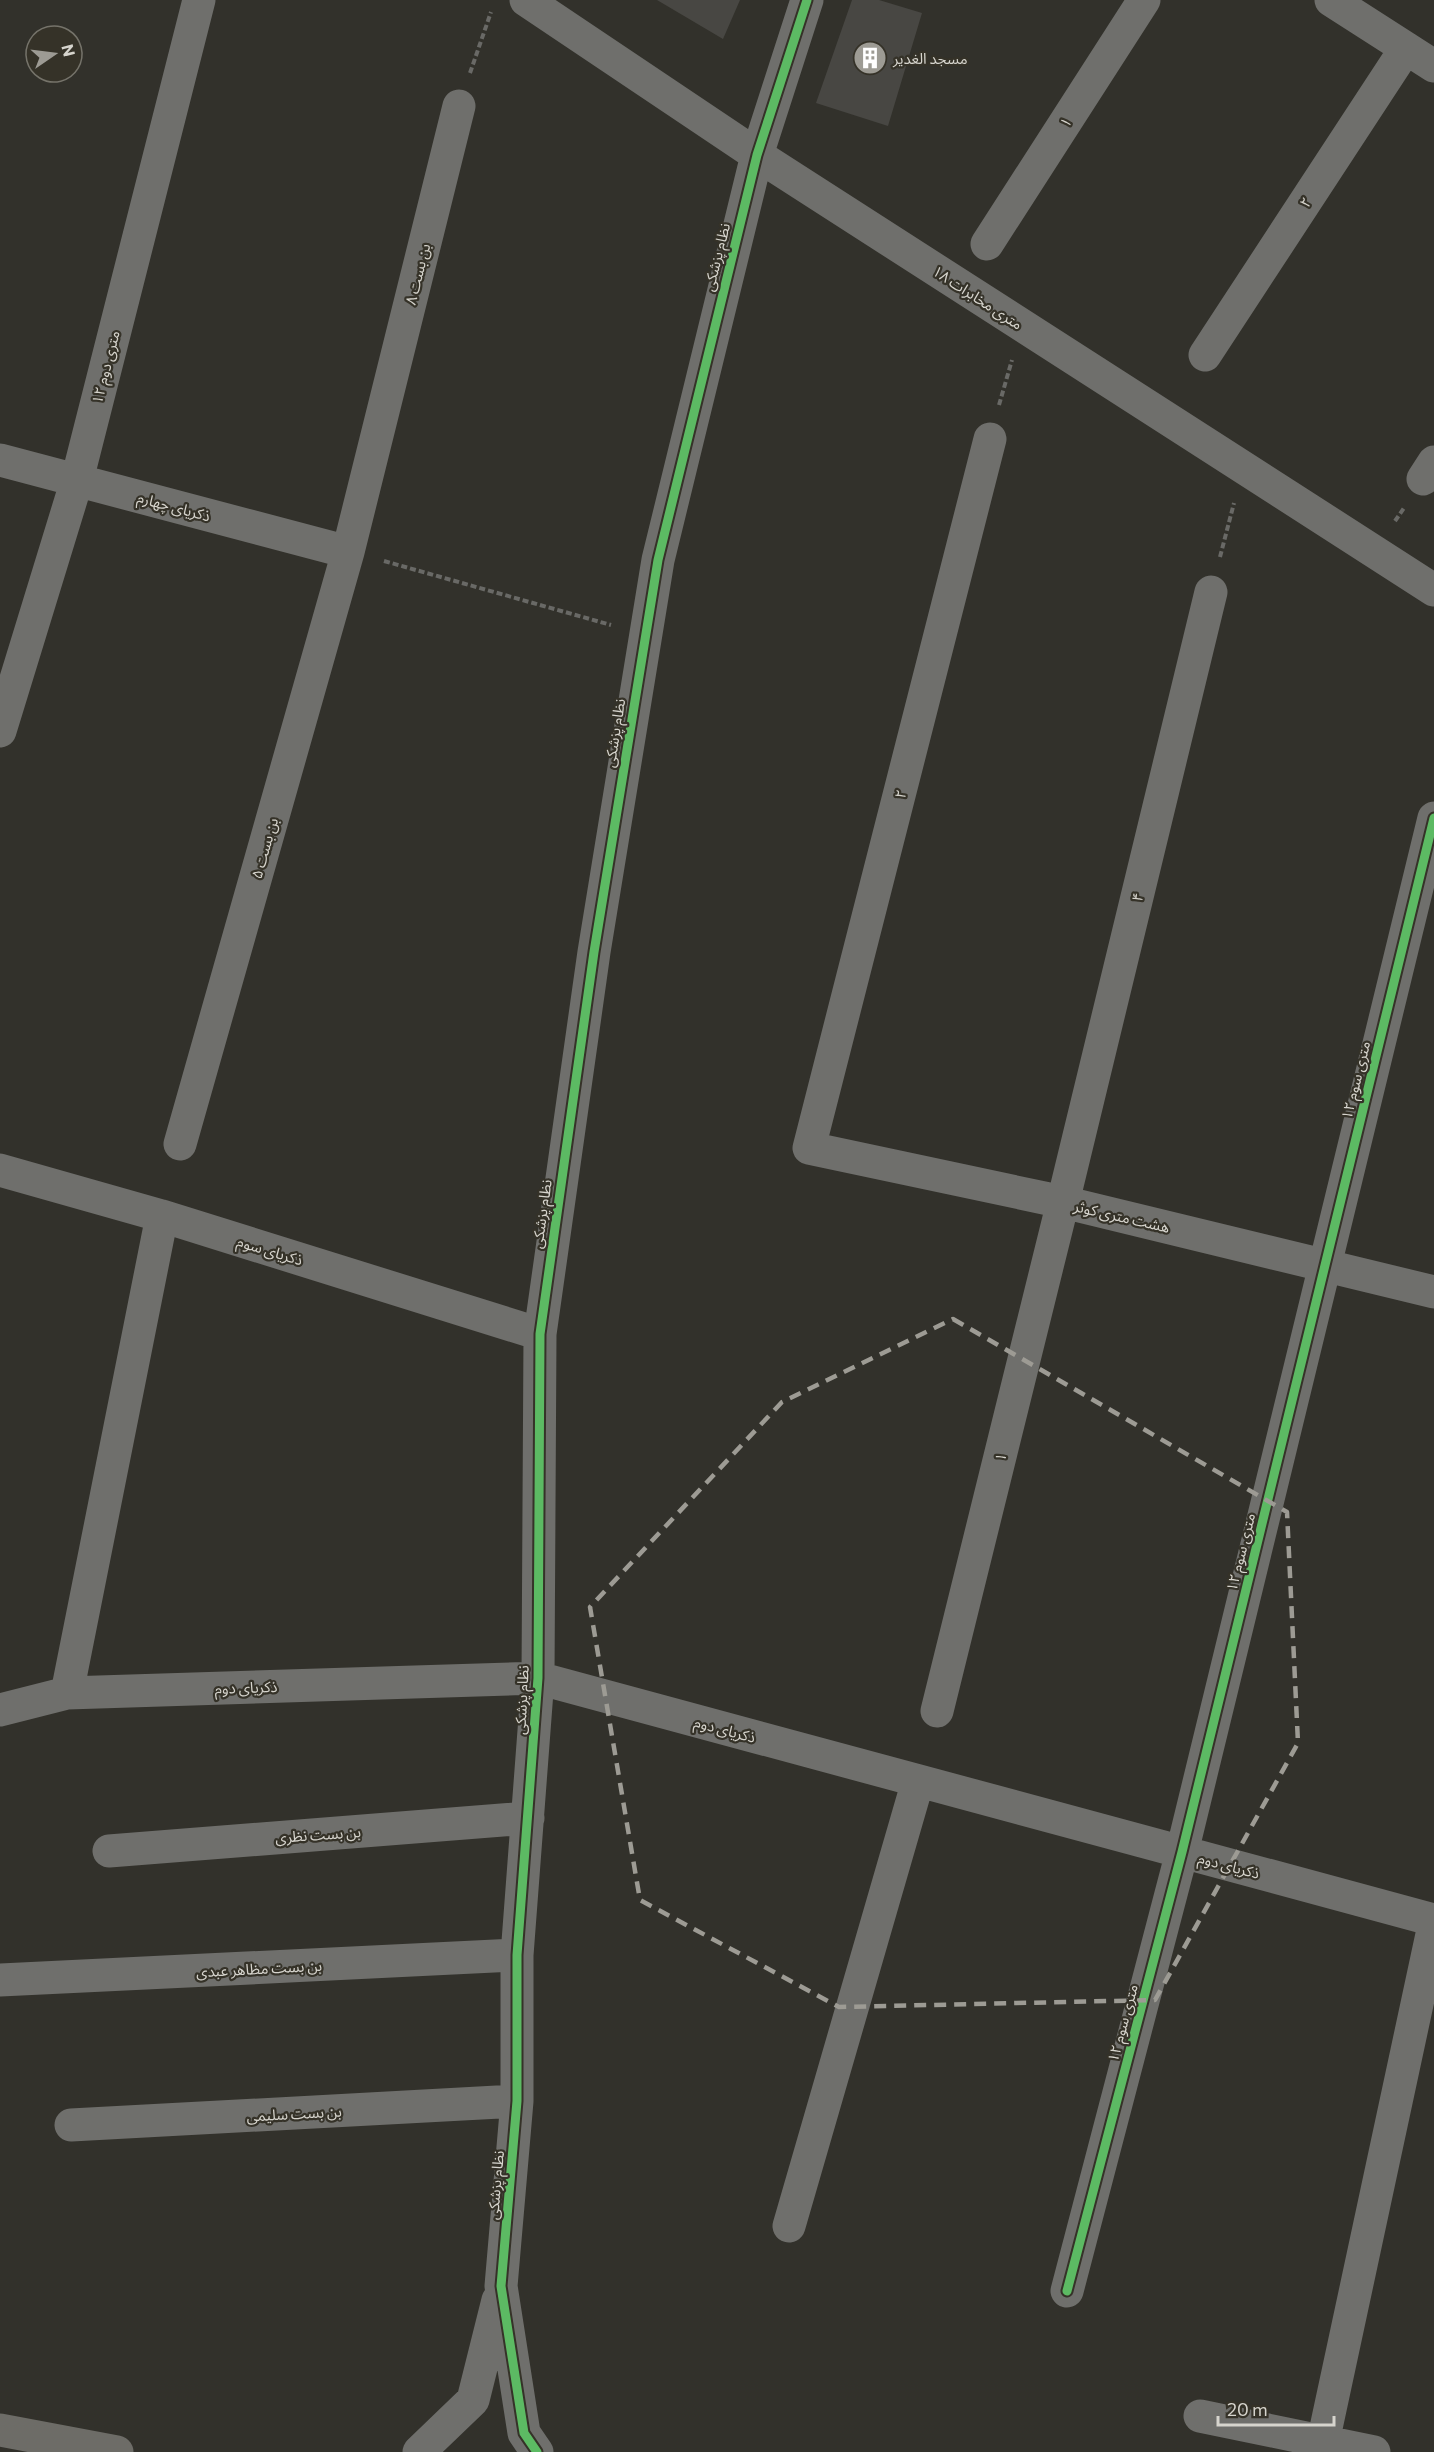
<svg xmlns="http://www.w3.org/2000/svg" width="1434" height="2452" font-family="Commissioner,'Noto Sans Arabic',sans-serif">
<style>
.building{fill:#484743}
.lines{fill:none;stroke-linecap:round;stroke-linejoin:round}
.path{stroke:#696966;stroke-width:4;stroke-dasharray:6 3;stroke-linecap:butt}
.minor{stroke:#6f6f6c;stroke-width:33}
.highway{stroke:#6d6c67;stroke-width:33}
.cycleway-casing{stroke:#353228;stroke-width:13}
.cycleway{stroke:#5cba63;stroke-width:9}
.marked{fill:none;stroke:#9d9b94;stroke-width:4.5;stroke-dasharray:12 8;stroke-linejoin:round}
.labels{text-anchor:middle;dominant-baseline:central;stroke-width:4.5;stroke-linejoin:round;paint-order:stroke}
.poi-label{font-size:15px;fill:#d6d4cd;stroke:#353228;text-anchor:start}
.street-label{font-size:15px;fill:#d6d4cd;stroke:#353228}
</style>
<rect width="100%" height="100%" fill="#32312b"/>
<path class="building" d="M657,0H740L723,39Z
M852,0H879L922,13L888,126L816,103Z"/>
<g class="lines">
<path class="path" d="M470,73L491,12
M999,405L1012,360
M1395,521L1404,508
M1220,557L1234,503
M384,561L611,625"/>
<path class="minor" d="M526,0L757,155L1434,590
M1331,0L1434,66
M987,244L1144,0
M1205,355L1406,48
M990,439L809,1148L1063,1202L1434,1292
M0,460L348,552
M1423,479L1434,462
M0,731L77,480L199,0
M180,1144L348,552L459,106
M0,1170L162,1216L540,1334
M67,1693L162,1216
M0,1710L67,1693L538,1678L1434,1920
M937,1711L1063,1202L1211,592
M109,1851L528,1818
M0,1980L517,1955
M71,2125L517,2101
M789,2226L918,1781
M1067,2291L1182,1852L1434,818
M1200,2416L1374,2452
M1323,2442L1434,1925
M419,2452L473,2400L498,2300
M537,2452L524,2433L501,2286L517,2101V1955L538,1678L540,1334L594,952L658,560L757,155L807,0"/>
<path class="highway" d="M0,2430L117,2452"/>
<g class="cycleway-casing">
<path id="cycleway" d="M1067,2291L1182,1852L1434,818
M537,2452L524,2433L501,2286L517,2101V1955L538,1678L540,1334L594,952L658,560L757,155L807,0"/>
</g>
<use href="#cycleway" class="cycleway"/>
</g>
<path class="marked" d="M953,1319L1287,1512L1298,1743L1155,2000L839,2007L640,1900L590,1607L782,1402Z"/>
<defs>
<g id="building-disc" transform="scale(1.725)"><circle r="9.5" fill="#9d9b94" stroke="#353228"/><path d="M-4-6H4V6H1V3H-1V6H-4ZM-2.5-4.3h1.7v1.8h-1.7ZM.8-4.3h1.7v1.8H.8ZM-2.5-1h1.7V.8h-1.7ZM.8-1h1.7V.8H.8Z" fill="#fff"/></g>
</defs>
<g fill-rule="evenodd">
<use href="#building-disc" x="870" y="58"/>
</g>
<g class="labels">
<g class="poi-label">
<text x="893" y="58">مسجد الغدیر</text>
</g>
<g class="street-label">
<text transform="translate(1065 122) rotate(-57)">۱</text>
<text transform="translate(1305 202) rotate(-57)">۲</text>
<text transform="translate(716 257) rotate(-76)">نظام پزشکی</text>
<text transform="translate(417 274) rotate(-76)">بن بست ۸</text>
<text transform="translate(978 297) rotate(33)">۱۸ متری مخابرات</text>
<text transform="translate(105 367) rotate(-76)">۱۲ متری دوم</text>
<text transform="translate(174 506) rotate(15)">ذکریای چهارم</text>
<text transform="translate(614 733) rotate(-81)">نظام پزشکی</text>
<text transform="translate(900 794) rotate(-76)">۲</text>
<text transform="translate(264 848) rotate(-74)">بن بست ۵</text>
<text transform="translate(1137 897) rotate(-76)">۴</text>
<text transform="translate(1355 1080) rotate(-76)">۱۲ متری سوم</text>
<text transform="translate(541 1214) rotate(-82)">نظام پزشکی</text>
<text transform="translate(1122 1216) rotate(13)">هشت متری کوثر</text>
<text transform="translate(270 1250) rotate(17)">ذکریای سوم</text>
<text transform="translate(1000 1457) rotate(-76)">۱</text>
<text transform="translate(1240 1552) rotate(-76)">۱۲ متری سوم</text>
<text transform="translate(246 1687) rotate(-2)">ذکریای دوم</text>
<text transform="translate(521 1700) rotate(-87)">نظام پزشکی</text>
<text transform="translate(725 1729) rotate(15)">ذکریای دوم</text>
<text transform="translate(318 1834) rotate(-4)">بن بست نظری</text>
<text transform="translate(1229 1865) rotate(15)">ذکریای دوم</text>
<text transform="translate(259 1968) rotate(-3)">بن بست مظاهر عبدی</text>
<text transform="translate(1122 2023) rotate(-75)">۱۲ متری سوم</text>
<text transform="translate(294 2113) rotate(-3)">بن بست سلیمی</text>
<text transform="translate(495 2185) rotate(-85)">نظام پزشکی</text>
</g>
</g>
<g transform="translate(54 54) rotate(76)"><circle r="28" fill="#353228" stroke="#75736a" stroke-width="1.5"/>
<path d="M0-4.5L10 22L0 15L-10 22Z" fill="#9d9b94"/>
<text y="-9" font-size="16" font-weight="bold" text-anchor="middle" fill="#d6d4cd">N</text>
</g>
<path d="M1218 2416v9h116v-9" fill="none" stroke="#d6d4cd" stroke-width="3"/>
<text x="1227" y="2416" font-size="18" fill="#d6d4cd" stroke="#353228" stroke-width="4.5" paint-order="stroke">20 m</text>
</svg>
